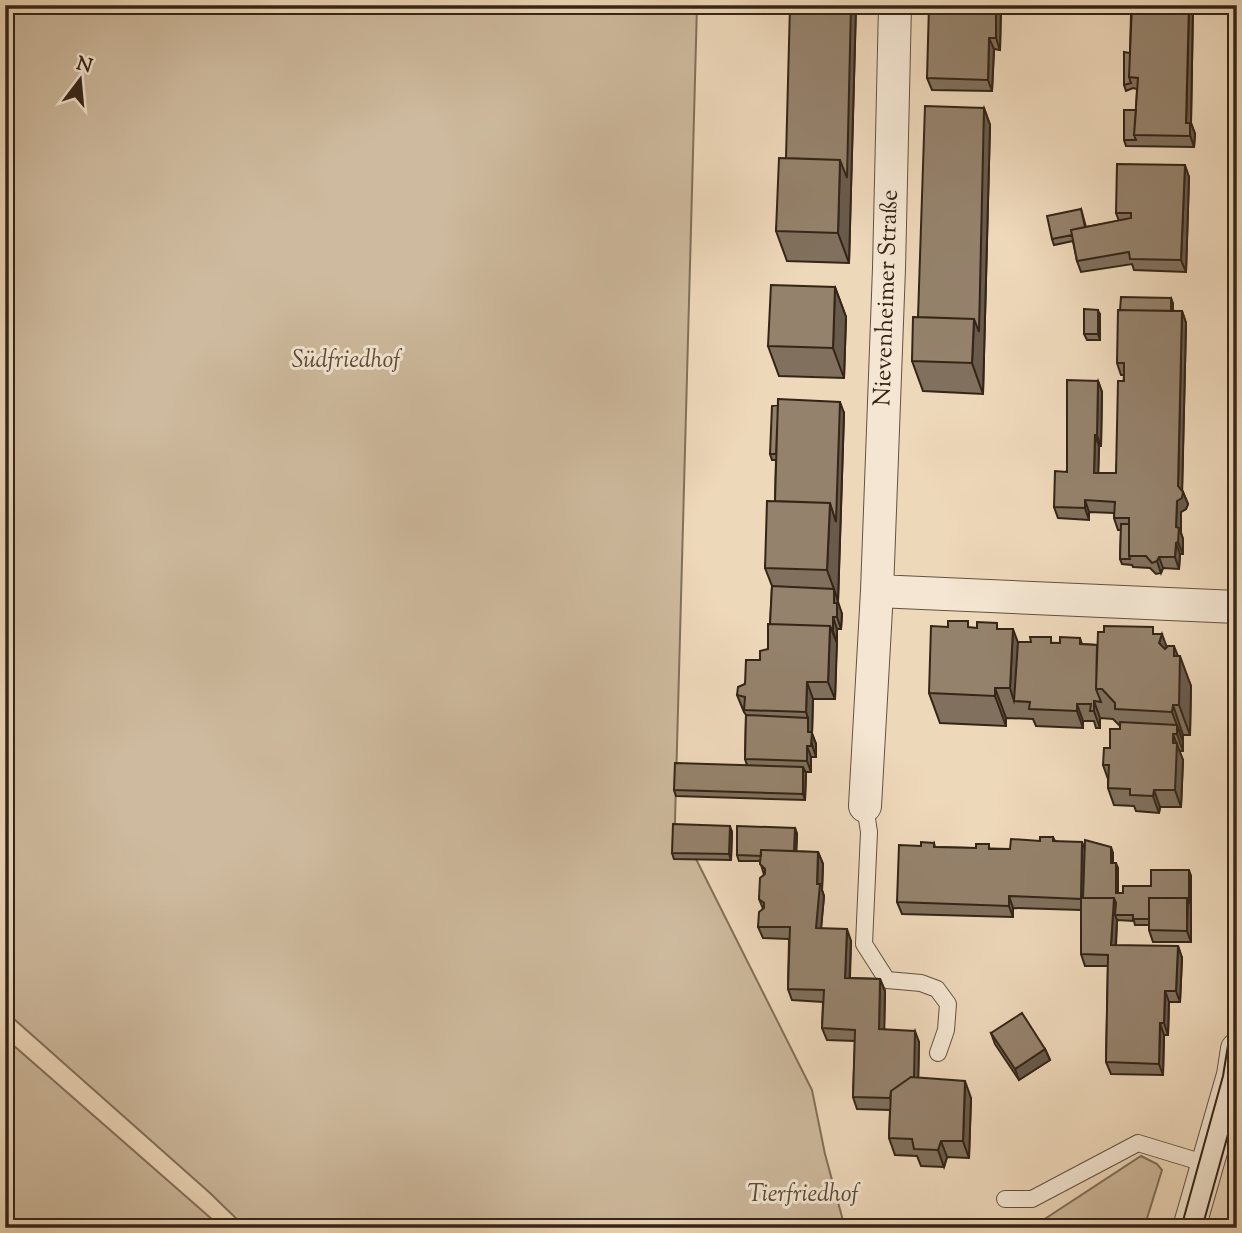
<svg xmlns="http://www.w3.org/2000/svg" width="1242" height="1233" font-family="'Sorts Mill Goudy',serif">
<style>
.green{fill:#ceba9e;stroke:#81705a;stroke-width:2}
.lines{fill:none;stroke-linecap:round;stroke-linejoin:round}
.service-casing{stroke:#625240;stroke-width:18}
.minor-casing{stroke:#625240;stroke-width:34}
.service{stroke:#f4e6d2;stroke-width:16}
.minor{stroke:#f4e6d2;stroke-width:32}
.tram{stroke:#342517;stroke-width:2}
.wall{fill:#80705d;stroke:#342517;stroke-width:2}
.shaded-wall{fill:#685b4c;stroke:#342517;stroke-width:2}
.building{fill:#95826c;stroke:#342517;stroke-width:2}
.labels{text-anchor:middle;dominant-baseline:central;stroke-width:6;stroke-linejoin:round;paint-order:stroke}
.street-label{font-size:24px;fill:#342517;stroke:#f4e6d2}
.park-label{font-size:24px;font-style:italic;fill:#5a4a39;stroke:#f4e6d2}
</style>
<rect width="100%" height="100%" fill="#eed8ba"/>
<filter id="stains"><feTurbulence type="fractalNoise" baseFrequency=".00286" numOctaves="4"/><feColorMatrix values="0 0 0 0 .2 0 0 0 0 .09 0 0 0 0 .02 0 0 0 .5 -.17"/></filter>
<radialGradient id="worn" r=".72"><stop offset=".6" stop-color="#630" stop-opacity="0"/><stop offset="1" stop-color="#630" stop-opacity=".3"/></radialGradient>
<path class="green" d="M5,5H697L674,858L696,859L812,1090L825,1154L845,1228H246L210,1193L5,1011Z
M5,1038L222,1228H5Z
M1141,1156L1157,1164L1162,1170L1144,1228H1031Z"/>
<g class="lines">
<g class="service-casing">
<path id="service" d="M865,806L869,832L864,944L887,980L921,983L937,989L948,1004L946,1030L938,1053
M1005,1199H1032L1138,1143L1207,1164"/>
</g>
<g class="minor-casing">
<path id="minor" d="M877,591L889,268L895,5
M865,806L877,591L1237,607
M1189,1228L1233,1075L1237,1049"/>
</g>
<use href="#service" class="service"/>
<use href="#minor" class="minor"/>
<path class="tram" d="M1181,1228L1223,1076L1231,1027L1237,934
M1202,1228L1237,1102"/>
</g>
<path class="wall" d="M856,5L849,263L787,261L776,231L786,158Z
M1001,5L1000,50L994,49L992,91L932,90L927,78Z
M1126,5H1193L1191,123L1195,134L1194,147L1126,146L1124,140L1136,110L1137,89L1133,88L1126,91L1124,85L1130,53L1131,14H1130Z
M984,108L990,125L983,394L923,391L912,361L918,317Z
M1189,177L1186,272L1134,270L1132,264L1081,272L1077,261L1073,241L1054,245L1052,239L1081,209L1086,227L1119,221L1116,213Z
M835,287L846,317L844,378L779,376L768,346Z
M1171,298L1173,304V311H1182L1186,323L1182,490L1188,504L1186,509L1181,512V533L1183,539V554H1180L1179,569L1163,568L1161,573L1156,574L1150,568L1133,567L1132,565L1122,564L1120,559L1121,530H1118L1114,518V513L1089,512V520L1058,518L1054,507L1098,381L1102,392L1101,446H1099L1098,473H1116L1124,375H1121L1117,363Z
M1100,315V340H1087L1084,334Z
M844,413L838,604L842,614L841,629H837L835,699H813L812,733L816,744V757H811V772H806L805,800L676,796L674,790L747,765L745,759L746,715L744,712L737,695L768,649L770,624L772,586L765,568L775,501L776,460H772L770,454Z
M970,628L999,629L1018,642L1060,643L1080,638L1082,644L1097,645L1156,634L1167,647L1178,656L1191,686L1190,735H1183V751H1179L1183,760L1181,807H1160L1159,813L1136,811L1134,806L1114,805L1108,788V779L1103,765L1110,748L1120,729V726L1113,719L1100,718V728H1096L1094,721H1083V728L1036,726L1033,719L1006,718V726L940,723L929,693Z
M795,828L797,834L796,851L818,852L823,864L822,890L824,896L821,928L851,941L850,978L880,979L885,991L884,1029L919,1042L918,1078L971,1098L969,1158L947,1157L944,1167L921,1166L917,1156L895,1155L889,1138L890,1110L857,1109L853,1097L855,1041L827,1040L822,1028L823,1002L792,1000L788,989L789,939L763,938L758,927L763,909L759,899L764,875L760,861H739L737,855Z
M732,832L731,860L674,859L672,853Z
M1053,837L1055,841L1113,853V863L1118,868V893H1123L1191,876V942H1153L1149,930V925H1135L1134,921L1117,920L1116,946H1178L1182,958L1180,1002H1169L1168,1035H1164L1163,1075L1111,1074L1106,1062L1108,966H1085L1081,954V910L1013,908V917L902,914L897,902L934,843L935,847L1010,849Z
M991,1033L1045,1049L1050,1060L1019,1080L995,1044Z"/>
<path class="shaded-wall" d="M851,5H856L849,263L838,233L840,160Z
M996,5H1001L1000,50L996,38Z
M1189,5H1193L1191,123L1195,134L1194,147L1186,123Z
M989,38L994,49L992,91L988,80Z
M984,108L990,125L983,394L972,363Z
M1185,165L1189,177L1186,272L1181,260Z
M835,287L846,317L844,378L833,348Z
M1171,298L1173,304V322L1170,317Z
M1098,310L1100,315V340L1098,334Z
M1182,311L1186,323L1182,497L1178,486Z
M1098,381L1102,392L1101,446L1097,435Z
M840,402L844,413L838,600L827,570L830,503Z
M1095,435L1099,446L1098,484L1094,473Z
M1183,492L1188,504L1186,509L1181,512V533L1183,539V554L1178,542L1176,527L1177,501Z
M1085,500L1089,512V520L1085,508Z
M1176,543L1180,554L1179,569L1175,557Z
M1159,557L1163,568L1161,573L1157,561Z
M834,589L842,614L841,629L837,617L834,603Z
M833,617L837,629V643L833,631Z
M830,626L837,643L835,699L828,682Z
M1013,629L1024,659L1014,701L1010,688Z
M1162,634L1173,664L1159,643Z
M1174,646L1180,661V656L1191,686L1190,735L1179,705L1174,656Z
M807,682L813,699L812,734L816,744V757L808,732V718L806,712Z
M995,688L1006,718V726L995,696Z
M1094,701L1100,718V728L1094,711Z
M1077,704L1083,721V728L1077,711Z
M1173,705L1183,735V742L1172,712Z
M1177,725L1183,742V751L1177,734Z
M1173,734L1183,760L1181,807L1175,790Z
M807,746L811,757V772L807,761Z
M803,767L806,773L805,800L803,794Z
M1154,790L1160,807L1159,813L1153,796Z
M730,826L732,832L731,860L729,854Z
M795,828L797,834L796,863L794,857Z
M1082,842L1087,854L1085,903L1081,898Z
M1111,847L1113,853V869L1111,863Z
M818,852L823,864L822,890L824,896L820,940L816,928Z
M1116,863L1118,868V899L1116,893Z
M1189,870L1191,876V942L1187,931Z
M1009,896L1013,908V917L1009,906Z
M1114,898L1118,909L1115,915L1117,920L1115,957L1111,945Z
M847,929L851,941L849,990L845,978Z
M1178,946L1182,958L1180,1002L1176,991Z
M880,979L885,991L884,1041L879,1029Z
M1165,991L1169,1002L1168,1035L1164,1023Z
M1160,1023L1164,1035L1163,1075L1159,1064Z
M915,1031L919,1042L918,1094L894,1110L890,1098Z
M1045,1049L1050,1060L1019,1080L1015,1069Z
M965,1081L971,1098L969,1158L963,1141Z
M941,1141L947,1157L944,1167L938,1150Z"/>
<path class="building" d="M790,5H851L847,178L840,160L786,158Z
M929,5H996V38H989L988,80L927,78Z
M1132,5H1189L1186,123H1190V136L1134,135L1138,78L1129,77Z
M1124,52L1130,53L1129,77L1131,83L1124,85Z
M925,106L984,108L979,332L974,319L918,317Z
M1124,110H1136L1134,135L1136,140H1124Z
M779,158L840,160L838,233L776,231Z
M1117,164L1185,165L1181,260L1130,259L1129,252L1077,261L1071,230L1131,218V213H1116Z
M1081,209L1085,227L1071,230L1072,235L1052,239L1047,216Z
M771,285L835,287L833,348L768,346Z
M1121,297L1171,298V311L1120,310Z
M1084,309L1098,310V334H1084Z
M1118,310L1182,311L1178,486L1183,492L1182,498L1177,501L1176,527L1179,528L1178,542L1176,543L1175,557H1159L1157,561L1152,563L1146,556H1129V518H1114L1115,502L1085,500V508L1054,507L1055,471L1067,472V380L1098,381L1097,435H1095L1094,473H1116L1118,381H1124V363H1117Z
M913,317L974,319L972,363L912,361Z
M778,399L840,402L836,522L830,503L775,501Z
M778,405L776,454H770L772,406Z
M767,501L830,503L827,570L765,568Z
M1121,524H1129V556L1130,559H1120Z
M772,586L834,589V603H837V617H833V631L830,626L770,624Z
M948,621H968V627L977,628V622L997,623V629H1013L1010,688H995V696L929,693L931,626L948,627Z
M768,624L830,626L828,682H807L806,712L744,710L745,697L737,695L738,687L745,684L746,660H760V651L768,649Z
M1104,626L1153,627V634H1162L1159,643L1165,649L1168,646H1174V656H1180L1179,705H1173L1172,712L1115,709V703L1102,689H1096L1098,632H1104Z
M1030,637H1051V643H1060V637L1080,638V644L1097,645L1096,689L1101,702L1094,701V711H1090L1091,704H1077V711L1029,709L1030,702L1014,701L1018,642H1031Z
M746,715L808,718V732H812L811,746H807V761L745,759Z
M1120,722L1177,725V734H1173V743H1177L1175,790H1154L1153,796L1130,795V789L1108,788L1109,765H1103L1104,748H1110V729H1120Z
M675,763L803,767V794L674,790Z
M673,824L730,826L729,854L672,853Z
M737,826L795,828L794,851L761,850V856L737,855Z
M1040,837H1053V841L1082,842L1081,898H1114L1111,945L1178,946L1176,991H1165L1164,1023H1160L1159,1064L1106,1062L1108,955L1081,954V899L1009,896V906L897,902L899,845L921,846V842L934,843V847L976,848V844H989V849H1010L1011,839L1040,841Z
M1085,840L1111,847V863H1116V893H1123V886H1151V870H1189V904L1187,898H1149V919H1133V915H1115L1116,903L1114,898H1083Z
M761,850L818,852L817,884H820L816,928L847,929L845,978L880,979L879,1029L915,1031L914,1077H911L891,1091L890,1098L853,1097L855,1030L822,1028L824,990L788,989L790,927H758L759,912L764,908V903L759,899L760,878L765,874V869L760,864Z
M1149,898H1187V931L1149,930Z
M1022,1013L1045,1049L1015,1069L991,1033Z
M911,1077L965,1081L963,1141H941L938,1150L914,1149L912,1139L889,1138L891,1091Z"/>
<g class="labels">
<g class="street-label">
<text transform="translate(887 298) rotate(-88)">Nievenheimer Straße</text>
</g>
<g class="park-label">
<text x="346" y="361">Südfriedhof</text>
<text x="803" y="1195">Tierfriedhof</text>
</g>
</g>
<rect width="1242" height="1233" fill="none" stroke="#eed8ba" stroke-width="28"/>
<rect x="7" y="7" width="1228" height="1219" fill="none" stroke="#342517" stroke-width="3.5"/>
<rect x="14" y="14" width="1214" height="1205" fill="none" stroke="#342517" stroke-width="2"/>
<g transform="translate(80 80) rotate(16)" stroke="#f4e6d2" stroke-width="5" paint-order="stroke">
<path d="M0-5L12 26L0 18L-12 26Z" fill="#342517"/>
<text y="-10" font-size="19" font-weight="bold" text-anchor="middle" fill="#342517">N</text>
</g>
<rect width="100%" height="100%" filter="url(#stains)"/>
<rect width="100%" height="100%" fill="url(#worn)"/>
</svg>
